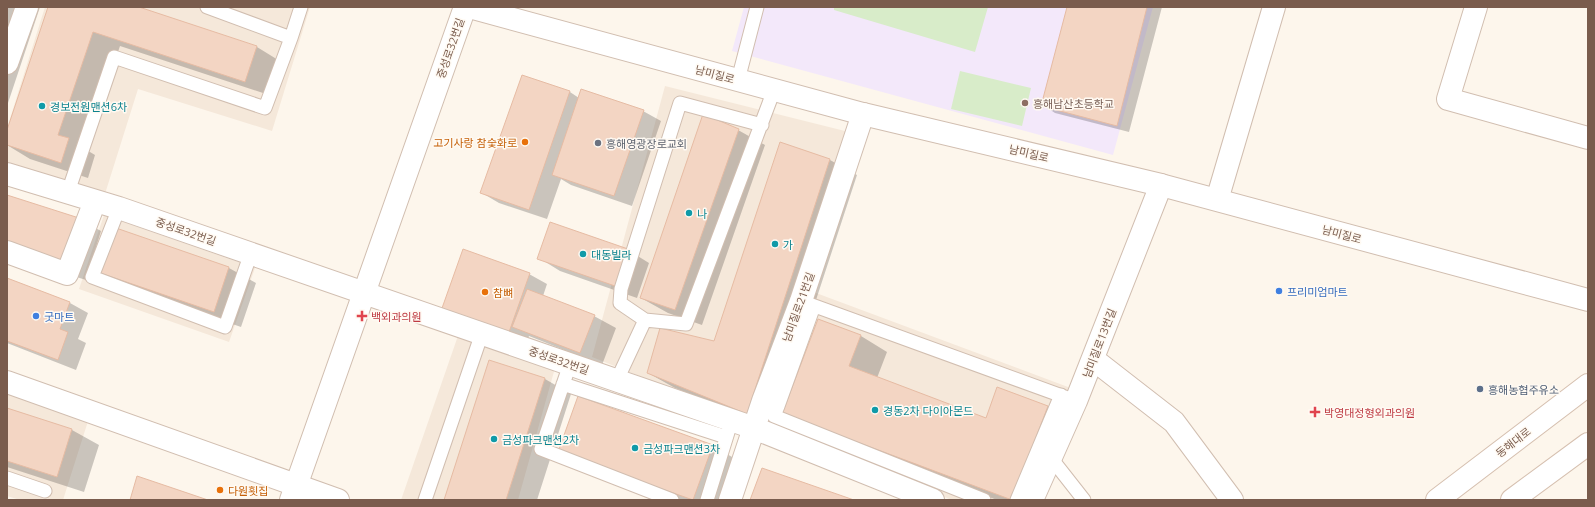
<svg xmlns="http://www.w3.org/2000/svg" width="1595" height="507" font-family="'Open Sans','Noto Sans KR',sans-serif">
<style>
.residential{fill:#f5e8da}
.education{fill:#f3e8fa}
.green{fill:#d8ecc9}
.shadow{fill:#0003}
.building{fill:#f3d5c3;stroke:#e6bba3}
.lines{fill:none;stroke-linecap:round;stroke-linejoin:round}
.service-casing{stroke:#d1beb0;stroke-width:15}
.minor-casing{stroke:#d1beb0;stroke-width:24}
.tertiary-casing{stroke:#d1beb0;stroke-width:24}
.secondary-casing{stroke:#d6c0b0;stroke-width:24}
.service{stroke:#fff;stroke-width:13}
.minor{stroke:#fff;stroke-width:22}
.tertiary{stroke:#fff;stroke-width:22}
.secondary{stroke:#fff;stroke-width:22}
.education-dot{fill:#8d6e63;stroke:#fffaf3;stroke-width:1.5}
.culture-dot{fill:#0f9aa8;stroke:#fffaf3;stroke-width:1.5}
.food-dot{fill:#e8710a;stroke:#fffaf3;stroke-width:1.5}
.worship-dot{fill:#6b7280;stroke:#fffaf3;stroke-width:1.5}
.shop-dot{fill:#3f7fe0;stroke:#fffaf3;stroke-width:1.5}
.health-dot{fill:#e0444e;stroke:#fffaf3;stroke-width:1.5}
.service-dot{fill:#5c6f8a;stroke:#fffaf3;stroke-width:1.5}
.labels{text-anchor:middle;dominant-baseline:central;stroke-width:3;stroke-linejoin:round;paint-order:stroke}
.street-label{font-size:11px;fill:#7a5c4d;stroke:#fffaf3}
.education-label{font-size:11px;fill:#785e54;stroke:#fffaf3;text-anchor:start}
.culture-label{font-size:11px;fill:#0d838f;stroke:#fffaf3;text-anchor:start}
.food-label{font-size:11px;fill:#c56008;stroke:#fffaf3;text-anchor:start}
.worship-label{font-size:11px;fill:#5b616d;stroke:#fffaf3;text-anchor:start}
.shop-label{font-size:11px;fill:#366cbe;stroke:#fffaf3;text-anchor:start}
.health-label{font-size:11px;fill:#be3a42;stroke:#fffaf3;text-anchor:start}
.service-label{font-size:11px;fill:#4e5e75;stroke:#fffaf3;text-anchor:start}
</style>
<rect width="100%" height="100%" fill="#fdf6ec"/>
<path class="residential" d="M45,7H310L272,131L138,89L104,197L7,167V128Z
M665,86L853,133L749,420L592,357Z
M104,215L255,268L229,342L79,289Z
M808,290L1076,390L1027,500H952L761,424Z
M460,330L555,368L518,500H401Z
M7,392L89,418L63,500H20L7,496Z"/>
<path class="education" d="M744,7H1153L1113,155L732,51Z"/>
<path class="green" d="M834,7H988L975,52L834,10Z
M960,71L1031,88L1022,126L951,109Z"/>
<path class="shadow" d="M7,7H40L7,106Z
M49,7H136L257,47L283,63L272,96L120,46L85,149L95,155L88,178L30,159L7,145V133Z
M1068,7H1162L1129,132L1055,113L1043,105Z
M522,76L570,92L579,98L643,111L661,121L632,206L571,185L561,179L547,219L499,203L482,193Z
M738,130L765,145L702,325L668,313L641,298Z
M781,143L830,160L857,175L774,428L675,388L648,373L715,342Z
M7,196L79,219L101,231L86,280L7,255Z
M116,229L229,268L256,283L241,327L128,288L102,273Z
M628,250L649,263L637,298L560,271L539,258Z
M529,274L547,284L543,296L594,316L616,328L602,365L529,336L526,345L460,321Z
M7,279L70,303L88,313L78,339L86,343L76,370L7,343Z
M818,320L861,336L887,352L877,378L986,419L1047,406L1074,422L1044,500H997L810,429Z
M545,379L571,394L537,500H445Z
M7,409L72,430L99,445L84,492L7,467Z
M713,446L739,461L725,500H678L559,452Z"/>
<path class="building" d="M48,7H139L257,46L245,82L93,32L58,135L69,138L61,163L7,145V130Z
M1067,7H1147L1117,126L1041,106Z
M522,75L570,91L529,210L480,193Z
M581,89L644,110L614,196L552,175Z
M703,114L739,129L675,310L640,298Z
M780,142L830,159L747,414L647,373L660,328L714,341Z
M7,195L79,218L64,268L7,250Z
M550,222L628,249L615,286L537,259Z
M116,228L229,267L214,312L100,273Z
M463,249L530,273L508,335L441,311Z
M7,278L70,302L60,329L68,332L58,360L7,341Z
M527,289L595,315L580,353L512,327Z
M818,319L861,335L849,366L986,418L997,387L1048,406L1012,500L782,414Z
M489,360L545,378L506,500H444Z
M578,396L713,445L693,500L558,452Z
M7,408L72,429L57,477L7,461Z
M762,468L854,500H750Z
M137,476L208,500H130Z"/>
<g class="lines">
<g class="service-casing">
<path id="service" d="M207,7L291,38L301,7
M738,80L757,7
M68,192L114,57L265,108L291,38
M119,208L92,277L225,327L251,253
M801,301L1076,401
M645,320L620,303L621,289L680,103L762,125
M570,364L541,449L672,500
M617,380L645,320L686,324L774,90
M563,384L726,437
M770,403L778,406L814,306
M778,406L774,416L984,500
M1051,458L1084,500
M7,478L45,491
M425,500L482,333
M707,500L729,429
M1017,500L1061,395"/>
</g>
<g class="minor-casing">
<path id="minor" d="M1476,7L1448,99L1588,138
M7,63L27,7
M7,174L119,208L754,428L933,500
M7,252L67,274L95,201
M1093,359L1174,422L1232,500
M7,382L338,500
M730,500L763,401L801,301L863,114
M1032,500L1076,401L1161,185"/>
</g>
<g class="tertiary-casing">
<path id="tertiary" d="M469,7L863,114L1161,185L1588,300
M1217,200L1274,7
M291,500L465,7"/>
</g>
<g class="secondary-casing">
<path id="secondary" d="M1437,500L1588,385
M1512,500L1588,444"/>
</g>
<use href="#service" class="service"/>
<use href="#minor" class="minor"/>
<use href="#tertiary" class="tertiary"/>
<use href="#secondary" class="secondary"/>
</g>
<circle class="education-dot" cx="1025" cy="103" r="4"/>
<g class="culture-dot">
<circle cx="42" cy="106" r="4"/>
<circle cx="689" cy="213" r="4"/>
<circle cx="775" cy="244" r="4"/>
<circle cx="583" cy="254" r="4"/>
<circle cx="875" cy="410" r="4"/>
<circle cx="494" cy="439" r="4"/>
<circle cx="635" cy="448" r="4"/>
</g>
<g class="food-dot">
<circle cx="525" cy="142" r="4"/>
<circle cx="485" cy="292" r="4"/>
<circle cx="220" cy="490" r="4"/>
</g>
<circle class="worship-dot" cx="598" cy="143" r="4"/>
<g class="shop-dot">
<circle cx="1279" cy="291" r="4"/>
<circle cx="36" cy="316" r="4"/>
</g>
<g class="health-dot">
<path d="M360 310h4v4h4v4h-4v4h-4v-4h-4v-4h4z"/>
<path d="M1313 406h4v4h4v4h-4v4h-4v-4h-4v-4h4z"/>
</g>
<circle class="service-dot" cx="1480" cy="389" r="4"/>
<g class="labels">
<g class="street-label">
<text transform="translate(450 48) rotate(-71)">중성로32번길</text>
<text transform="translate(715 74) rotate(15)">남미질로</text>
<text transform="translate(1029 153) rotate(13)">남미질로</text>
<text transform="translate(186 231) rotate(19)">중성로32번길</text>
<text transform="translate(1342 234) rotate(15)">남미질로</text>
<text transform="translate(798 307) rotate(-70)">남미질로21번길</text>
<text transform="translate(1099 343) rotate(-69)">남미질로13번길</text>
<text transform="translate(559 360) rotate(19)">중성로32번길</text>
<text transform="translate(1513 442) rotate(-38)">동해대로</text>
</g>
<g class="education-label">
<text x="1033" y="103">흥해남산초등학교</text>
</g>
<g class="culture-label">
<text x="50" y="106">경보전원맨션6차</text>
<text x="697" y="213">나</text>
<text x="783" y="244">가</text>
<text x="591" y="254">대동빌라</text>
<text x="883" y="410">경동2차 다이아몬드</text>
<text x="502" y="439">금성파크맨션2차</text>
<text x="643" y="448">금성파크맨션3차</text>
</g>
<g class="food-label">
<text x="517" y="142" text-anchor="end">고기사랑 참숯화로</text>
<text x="493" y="292">참뼈</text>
<text x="228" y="490">다원횟집</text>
</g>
<g class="worship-label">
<text x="606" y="143">흥해영광장로교회</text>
</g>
<g class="shop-label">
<text x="1287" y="291">프리미엄마트</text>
<text x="44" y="316">굿마트</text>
</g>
<g class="health-label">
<text x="371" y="316">백외과의원</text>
<text x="1324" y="412">박영대정형외과의원</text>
</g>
<g class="service-label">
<text x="1488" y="389">흥해농협주유소</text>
</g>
</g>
<rect width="1595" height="507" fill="none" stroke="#7a5c4d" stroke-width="16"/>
</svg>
